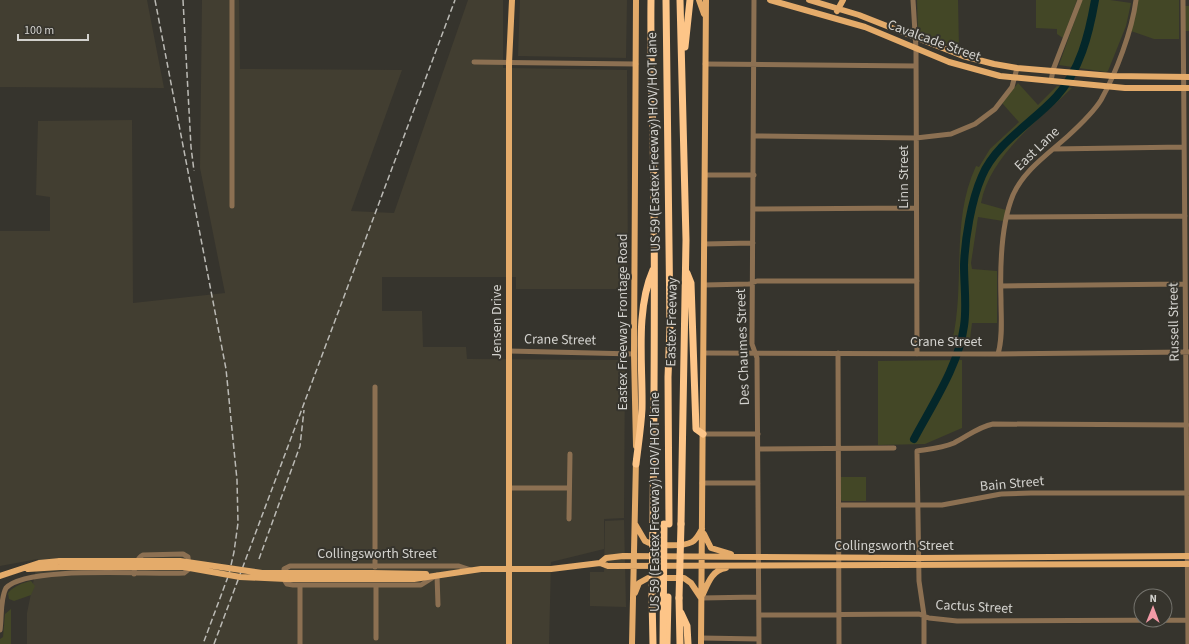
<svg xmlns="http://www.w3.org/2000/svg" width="1189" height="644" font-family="'Source Sans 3',sans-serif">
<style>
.built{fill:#423e31}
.green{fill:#434726}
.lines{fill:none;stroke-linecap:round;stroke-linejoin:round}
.river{stroke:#04272a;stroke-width:8}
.minor{stroke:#8c7052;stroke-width:5}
.major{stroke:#e4ab6a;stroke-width:6}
.highway{stroke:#fdc588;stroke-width:7}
.rail{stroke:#bbbab5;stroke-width:1.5;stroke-dasharray:6 3;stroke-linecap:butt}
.major-bridge{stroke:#e4ab6a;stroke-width:6}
.highway-bridge{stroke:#fdc588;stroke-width:7}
.labels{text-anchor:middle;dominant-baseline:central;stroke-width:4;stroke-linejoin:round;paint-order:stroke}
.street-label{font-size:14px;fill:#d2d1cd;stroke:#36342d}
</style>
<rect width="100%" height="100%" fill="#36342d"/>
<path class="built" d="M0,0H147L164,88L0,87Z
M202,0H239L240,69L402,70L351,211L394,213L468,0H503V68L627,70L628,289H516V277H382V311H422L423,347H466L467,359L625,360L624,518L604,519V549L551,562L549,644H27V613L38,559L0,566V231H50V197L36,195L38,121L132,120L133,303L225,293L200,168Z
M520,0H627L626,58L518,56Z
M624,520L626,607L590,606V572H604L605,521Z"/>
<path class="green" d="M917,0H958L959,49L918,33Z
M1036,0H1077L1063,38L1057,34V29L1036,28Z
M1082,0H1110L1131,3L1126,26L1108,71L1106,72L1059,65Z
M1138,0H1179V39H1154L1131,31Z
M1184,6H1189V31H1184Z
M1018,83L1038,105L1057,86L1072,88C1038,121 990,155 981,203L1006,210L1003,221L978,217L971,263L972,269L997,271V323H972L969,347L952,342C966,284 950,222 976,166L979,167L990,149L1019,122L1002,103Z
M962,360V428L925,444L878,445V361Z
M841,477H866V501H842L840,499Z
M31,581L35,586L31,595L14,601L9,599L8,593C14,586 22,583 31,581Z
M11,609V644H0V639L3,637L5,614Z"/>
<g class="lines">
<path class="river" d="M914,439C932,405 959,365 964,326C967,306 964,285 964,265C965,239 971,201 982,176C996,143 1032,123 1056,97C1080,71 1089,34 1095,0"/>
<path class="minor" d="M232,0V206
M754,0L752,344L757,358L759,644
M913,0L916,49L917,354
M1183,0L1188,644
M474,62L636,64
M705,64L916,66
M1051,81L1053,70L1080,0
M754,136L916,138L951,134L975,124L995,109L1012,87L1017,68
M1053,149L1184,147
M705,175H754
M754,209L916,208
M1008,217L1185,216
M704,244L753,243
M704,285L749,284L757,281H917
M1001,286L1185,284
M509,351L634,354
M704,353L998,354L1189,352
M838,353L839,644
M998,354C1003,337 1001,318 1001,300C1000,269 1001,224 1013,195C1024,170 1048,154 1068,136C1080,125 1093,113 1101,100C1116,73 1132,31 1136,0
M703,434H758
M758,449L894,448
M702,483H758
M509,488H569
M839,505H942L1001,494L1031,493H1188
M569,519L570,454
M375,567V387
M300,585V644
M376,585V638
M701,598L758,597
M438,605L437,575L421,585H293L287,584L285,581L284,569L290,566H459L471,570
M759,615L919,614L929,618L957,621L1188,620
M0,630C2,617 0,599 6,588C26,565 151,575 184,573L189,569L188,557L183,554L143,555C137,558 134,567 134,574
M701,638L759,639
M924,644V615L919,581L917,451C930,449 942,448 954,443C968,436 978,427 993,424L1187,425"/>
<path class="major" d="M699,0L704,14
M770,0L865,27L949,62L1000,76L1125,88H1189
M809,0L859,15L963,56L994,64L1017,68L1112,76L1189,77
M837,11L843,0
M636,446L634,354L636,0
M635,524L645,541C653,546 683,547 692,542C697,539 699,534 702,529
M704,534L711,548L731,554
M600,563L608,566L1189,564
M28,569L60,567
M372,573L426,574
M0,576L39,563L60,561
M286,579H414L481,569H551L600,563L606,558L623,556L919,558L1189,556
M635,593L639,583L648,578H684L691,583L701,598
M703,594C708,583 712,570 726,568
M509,644V63L512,0
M632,644L636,460
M701,644L706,0"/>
<path class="highway" d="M651,0C650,69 654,137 654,206C655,312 654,418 653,524
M666,0L670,327L668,377L669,524
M680,0L686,240L681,524
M685,47L690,0
M687,273L691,283L696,429L703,434
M636,464C638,446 641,428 642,409C643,365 635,311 653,270
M652,597L653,644
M679,598L680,644
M681,613L687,626L688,644
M667,644L668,597"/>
<path class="rail" d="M155,0L226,369L237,480L238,523L234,552L229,574L203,644
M183,0L191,147L194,171
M259,559L300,446L304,410
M214,644L455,0"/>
<path class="major-bridge" d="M60,561H180L262,573H372
M60,567H184L240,577L286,579"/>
<path class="highway-bridge" d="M652,597L653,524
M679,598L681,524
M663,644L664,524"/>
</g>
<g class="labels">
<g class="street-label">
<text transform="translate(934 41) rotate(20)">Cavalcade Street</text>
<text transform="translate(654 142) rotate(-91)">US 59 (Eastex Freeway) HOV/HOT lane</text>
<text transform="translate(1037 149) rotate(-44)">East Lane</text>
<text transform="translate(904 177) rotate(-90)">Linn Street</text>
<text transform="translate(497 322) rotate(-90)">Jensen Drive</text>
<text transform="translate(623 322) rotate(-90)">Eastex Freeway Frontage Road</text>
<text transform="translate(672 322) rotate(-89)">Eastex Freeway</text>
<text transform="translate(1174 322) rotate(-91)">Russell Street</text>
<text transform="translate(560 340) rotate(1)">Crane Street</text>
<text x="946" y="342">Crane Street</text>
<text transform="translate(743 347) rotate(-92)">Des Chaumes Street</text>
<text transform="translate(1012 484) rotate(-5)">Bain Street</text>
<text transform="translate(655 502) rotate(-90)">US 59 (Eastex Freeway) HOV/HOT lane</text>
<text x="894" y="546">Collingsworth Street</text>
<text x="377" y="554">Collingsworth Street</text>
<text transform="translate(974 607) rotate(3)">Cactus Street</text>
</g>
</g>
<g transform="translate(1153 608) rotate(1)"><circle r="19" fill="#36342d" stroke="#74736d"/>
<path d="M0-3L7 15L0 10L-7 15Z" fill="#f39aa7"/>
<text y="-6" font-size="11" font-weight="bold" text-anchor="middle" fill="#d2d1cd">N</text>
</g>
<path d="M18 34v6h70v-6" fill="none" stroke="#d2d1cd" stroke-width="2"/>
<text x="24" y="34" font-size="12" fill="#d2d1cd" stroke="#36342d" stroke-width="3" paint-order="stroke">100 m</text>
</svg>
